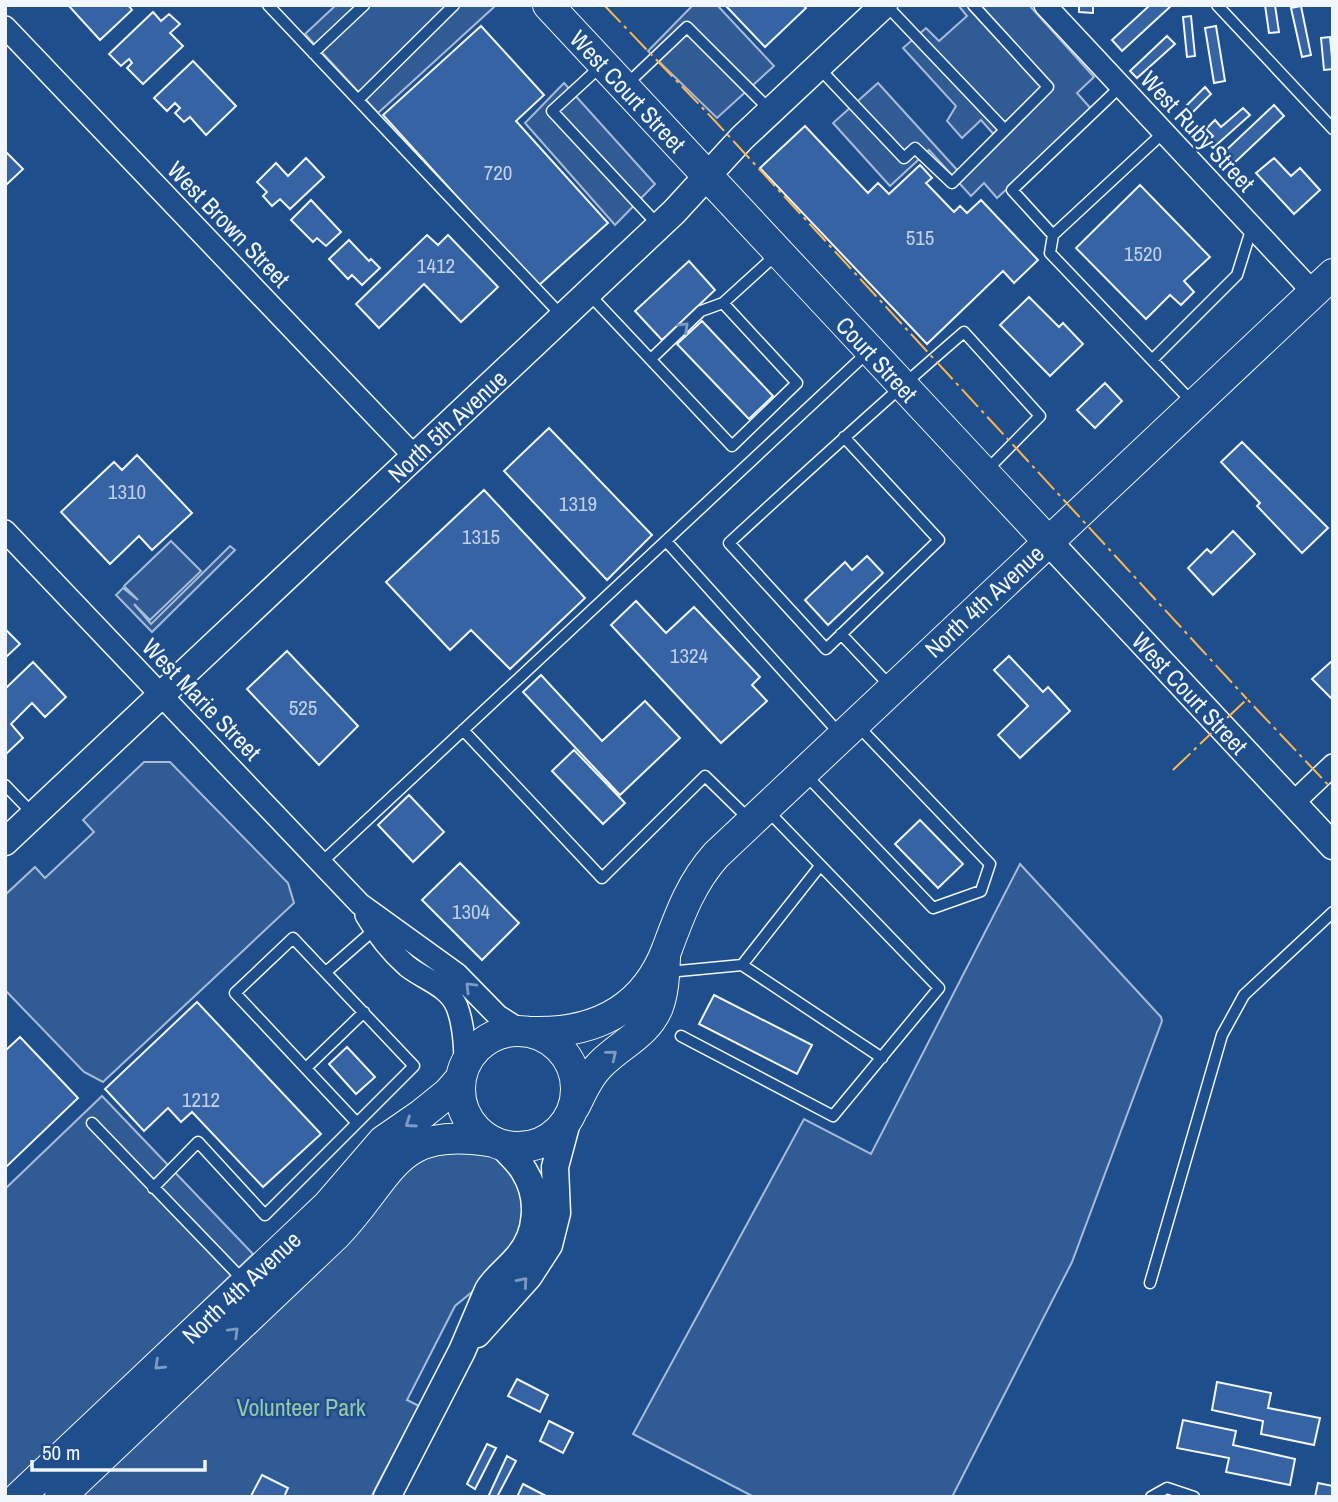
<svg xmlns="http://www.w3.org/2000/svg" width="1338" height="1502" font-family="'Archivo Narrow',sans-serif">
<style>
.built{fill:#305b95;stroke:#a8bbd7;stroke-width:2}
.building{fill:#3563a3;stroke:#f2f6ff;stroke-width:2}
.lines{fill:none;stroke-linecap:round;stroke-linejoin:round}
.service-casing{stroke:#f2f6ff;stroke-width:13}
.minor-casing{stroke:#f2f6ff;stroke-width:24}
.tertiary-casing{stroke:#f2f6ff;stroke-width:29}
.secondary-casing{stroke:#f2f6ff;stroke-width:32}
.service{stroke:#1f4e8c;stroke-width:10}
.minor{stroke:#1f4e8c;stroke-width:21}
.tertiary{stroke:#1f4e8c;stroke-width:26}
.secondary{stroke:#1f4e8c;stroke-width:30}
.power{stroke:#ffb74d;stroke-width:2;stroke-dasharray:24 5 3.5 5;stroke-linecap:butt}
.oneway{stroke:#7e9ac0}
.labels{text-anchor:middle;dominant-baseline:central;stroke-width:5;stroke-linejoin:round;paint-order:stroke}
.number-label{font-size:21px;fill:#c3d1e8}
.street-label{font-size:24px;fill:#f2f6ff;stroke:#1f4e8c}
.park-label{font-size:24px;fill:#97c8a6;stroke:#1f4e8c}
</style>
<rect width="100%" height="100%" fill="#1f4e8c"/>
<path class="built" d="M336,5H493L494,7L378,113L305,34Z
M693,5H717L774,66L717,118L648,51Z
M958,5H1029L1094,77L1077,93L1093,111L997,198L984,183L971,196L929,150L890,186L833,123L878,83L959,172L997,138L981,120L962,138L947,121L956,106L903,48L926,28L939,41L967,16Z
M564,83L655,184L615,225L525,123Z
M171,541L201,571L150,620L134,604L151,624L230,546L235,550L152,632L116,595L123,588L138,600L124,586Z
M144,762H170L288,883L294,903L103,1082L84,1072L5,990V895L35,867L45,878L94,832L83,820Z
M1020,864L1161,1017L1162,1021L1072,1262L952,1497H754L633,1434L804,1119L871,1154Z
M102,1096L253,1254L5,1492V1189Z
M489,1151L513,1171L524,1196L518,1242L472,1292L455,1306L407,1400L419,1406L371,1497H75L418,1155Z"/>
<path class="building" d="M68,5H128L132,10L100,40Z
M725,5H803L806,8L765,47Z
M1079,5H1093V13L1079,12Z
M1150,5H1172L1122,51L1112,40Z
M1265,5H1275L1279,32L1269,33Z
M1301,6L1311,55L1302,57L1291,8Z
M153,12L161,21L169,14L180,24L170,33L183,46L143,84L127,68L132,63L129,59L121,66L109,54Z
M1191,16L1195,56L1187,57L1183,17Z
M481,26L544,95L516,121L608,223L538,286L383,115Z
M1216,26L1225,81L1214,83L1205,28Z
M1167,36L1175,44L1137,78L1130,71Z
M1330,37L1333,69L1324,70L1321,38Z
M193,61L236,106L206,135L190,117L184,122L175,113L180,108L175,103L167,111L154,98Z
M1205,87L1211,94L1184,121L1177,115Z
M1274,105L1284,116L1232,165L1222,154Z
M1243,108L1250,115L1213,148L1207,142L1213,136L1206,129L1215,120L1221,127Z
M805,126L868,193L878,183L889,194L920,165L932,178L926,183L954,212L960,206L967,213L981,200L1038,260L1014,283L1003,271L927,344L760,168Z
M5,151L23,169L5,186Z
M306,158L324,177L290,209L280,199L272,206L263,196L267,192L257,182L276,163L288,176Z
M1274,158L1291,176L1300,168L1320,190L1294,214L1256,173Z
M1140,185L1210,257L1184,281L1194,292L1181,305L1170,295L1146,319L1076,248Z
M311,200L341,232L326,246L317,238L313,242L291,220Z
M427,235L438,245L448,235L498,287L461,322L424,284L379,328L356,304Z
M349,240L369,261L371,259L380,268L362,285L352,275L348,279L329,259Z
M689,261L715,290L662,340L635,311Z
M1029,297L1059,327L1063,323L1083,344L1050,376L1000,325Z
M702,321L773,396L749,419L677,344Z
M1105,383L1122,401L1095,428L1077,410Z
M549,428L652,535L607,580L504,471Z
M1242,442L1328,528L1302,553L1257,506L1260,503L1221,462Z
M137,455L192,513L152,550L139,536L110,564L61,512L114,462L122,470Z
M484,490L585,598L510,669L471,630L450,650L386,582Z
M1233,531L1255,554L1213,595L1188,568L1207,549L1211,553Z
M867,556L883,573L828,625L805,600L845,562L852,570Z
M636,601L666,633L694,607L760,677L752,685L767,701L721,743L611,625Z
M5,629L20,644L5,658Z
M287,651L358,726L319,765L247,689Z
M1009,656L1043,692L1048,687L1070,711L1020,758L998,735L1028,706L994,670Z
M1333,660V700L1312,679Z
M33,662L66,697L45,717L32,703L11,724L23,738L5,755V689Z
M541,675L602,741L645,701L680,738L620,795L523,692Z
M574,750L625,803L603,824L552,771Z
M409,795L444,832L413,862L378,825Z
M920,820L963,864L938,888L895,844Z
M460,863L519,923L482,960L422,900Z
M714,995L812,1045L797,1074L699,1024Z
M197,1002L321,1134L263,1187L192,1112L181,1122L168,1108L144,1131L105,1089Z
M20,1037L78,1098L5,1168V1051Z
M347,1047L375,1077L356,1094L329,1064Z
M517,1379L548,1395L540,1412L508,1396Z
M1217,1382L1271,1393L1268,1408L1320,1418L1314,1445L1261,1434L1263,1421L1212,1410Z
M1183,1420L1236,1431L1233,1445L1295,1459L1290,1485L1226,1472L1229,1458L1177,1448Z
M549,1421L573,1433L563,1453L540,1441Z
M487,1444L496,1448L475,1489L467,1484Z
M507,1456L516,1461L497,1497H488Z
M262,1475L288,1488L284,1497L251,1496Z
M1318,1483L1333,1486V1497H1315Z
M523,1484L548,1497H517Z"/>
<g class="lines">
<g class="service-casing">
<path id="service" d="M268,5L563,317
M886,5L1005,130
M1217,5L1333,129
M313,53L364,5
M601,66L552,111L659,226
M818,67L904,158L915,148L952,183L1048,87L973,5
M626,85L687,27L771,111
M1120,87L1012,190L1053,235L1163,133
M358,100L454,5
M1053,235L1050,253L1193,403
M588,293L732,446L797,383L723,303L778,253
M651,359L701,311L723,303
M1152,360L1237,275L1252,227
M844,437L939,540L826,649L729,543C806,472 884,401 964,332L1040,416L986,471
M666,541L840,734
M841,634L892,688
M463,730L602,878L705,776L750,820
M805,774L933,908L981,891L990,864L857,725
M5,785L34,815
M321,863L869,351
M820,866L742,965L882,1058
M326,972L375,929
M668,972L742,965
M681,1036L833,1116L939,988L767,810
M306,1068L364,1012
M92,1123L245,1282
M153,1188L198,1142L265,1215L414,1066L293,938L235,993L357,1123
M1150,1283L1222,1035L1244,995L1333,912
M1151,1497L1167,1488L1194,1497"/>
</g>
<g class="minor-casing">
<path id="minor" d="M1045,5L1313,292
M5,27L415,457
M5,531L360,904L457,974L498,1016L522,1031
M1292,804L1333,765
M366,915C377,934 390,951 407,966C423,979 449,986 457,1007C464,1025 465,1046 465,1066"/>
</g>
<g class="tertiary-casing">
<path id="tertiary" d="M1048,541L1333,846
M5,842L674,212L742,138L884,5
M477,1334L529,1276L549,1245L557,1213L555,1167L567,1122
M387,1497L462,1351L488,1290C496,1277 508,1269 517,1258C538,1235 541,1198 524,1171C519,1162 510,1155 503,1146"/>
</g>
<g class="secondary-casing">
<path id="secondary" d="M548,5L1048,541
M460 1089a58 58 0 1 1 116 0a58 58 0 1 1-116 0Z
M531,1032C593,1034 644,1010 667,949C680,914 691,883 716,855L1333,274
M575,1106C582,1091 589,1076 601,1064C621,1044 647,1034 658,1007C664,991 664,974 665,958
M19,1497L327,1206L383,1141L422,1114L448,1093L461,1078
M60,1497L336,1235C394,1175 393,1124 494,1142"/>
</g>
<use href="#service" class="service"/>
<use href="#minor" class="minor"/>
<use href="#tertiary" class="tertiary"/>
<use href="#secondary" class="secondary"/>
<path class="power" d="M604,5L714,120L1247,699
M1173,770L1247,699L1333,790"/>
</g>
<defs><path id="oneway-chevron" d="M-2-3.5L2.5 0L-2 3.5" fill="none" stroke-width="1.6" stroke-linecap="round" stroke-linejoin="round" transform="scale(1.75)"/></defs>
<g class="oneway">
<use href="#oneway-chevron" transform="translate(684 327) rotate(-44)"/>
<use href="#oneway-chevron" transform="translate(470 987) rotate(-135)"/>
<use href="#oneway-chevron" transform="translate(612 1055) rotate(-39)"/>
<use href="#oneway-chevron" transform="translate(410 1123) rotate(145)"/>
<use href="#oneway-chevron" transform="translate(523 1282) rotate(-49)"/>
<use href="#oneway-chevron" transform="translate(234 1332) rotate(-44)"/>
<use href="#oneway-chevron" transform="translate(159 1365) rotate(137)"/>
</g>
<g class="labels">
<g class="number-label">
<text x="498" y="172">720</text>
<text x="920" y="237">515</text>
<text x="1143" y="253">1520</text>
<text x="436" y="265">1412</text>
<text x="127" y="491">1310</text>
<text x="578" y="503">1319</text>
<text x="481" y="536">1315</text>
<text x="689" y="655">1324</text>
<text x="303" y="707">525</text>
<text x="471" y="911">1304</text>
<text x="201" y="1099">1212</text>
</g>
<g class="street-label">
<text transform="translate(628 91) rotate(47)">West Court Street</text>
<text transform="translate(1198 131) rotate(47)">West Ruby Street</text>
<text transform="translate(229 224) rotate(46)">West Brown Street</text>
<text transform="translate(877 359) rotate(47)">Court Street</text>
<text transform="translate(447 426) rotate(-43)">North 5th Avenue</text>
<text transform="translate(984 601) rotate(-43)">North 4th Avenue</text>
<text transform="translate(1190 693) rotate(47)">West Court Street</text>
<text transform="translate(202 699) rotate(46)">West Marie Street</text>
<text transform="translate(241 1287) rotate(-43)">North 4th Avenue</text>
</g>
<g class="park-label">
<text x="301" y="1407">Volunteer Park</text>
</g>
</g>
<rect width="1338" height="1502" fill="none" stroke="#f2f6ff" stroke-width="14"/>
<path d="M32 1460v10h173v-10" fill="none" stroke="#f2f6ff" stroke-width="3.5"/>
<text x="42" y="1460" font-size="21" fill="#f2f6ff" stroke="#1f4e8c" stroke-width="5" paint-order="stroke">50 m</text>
</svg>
